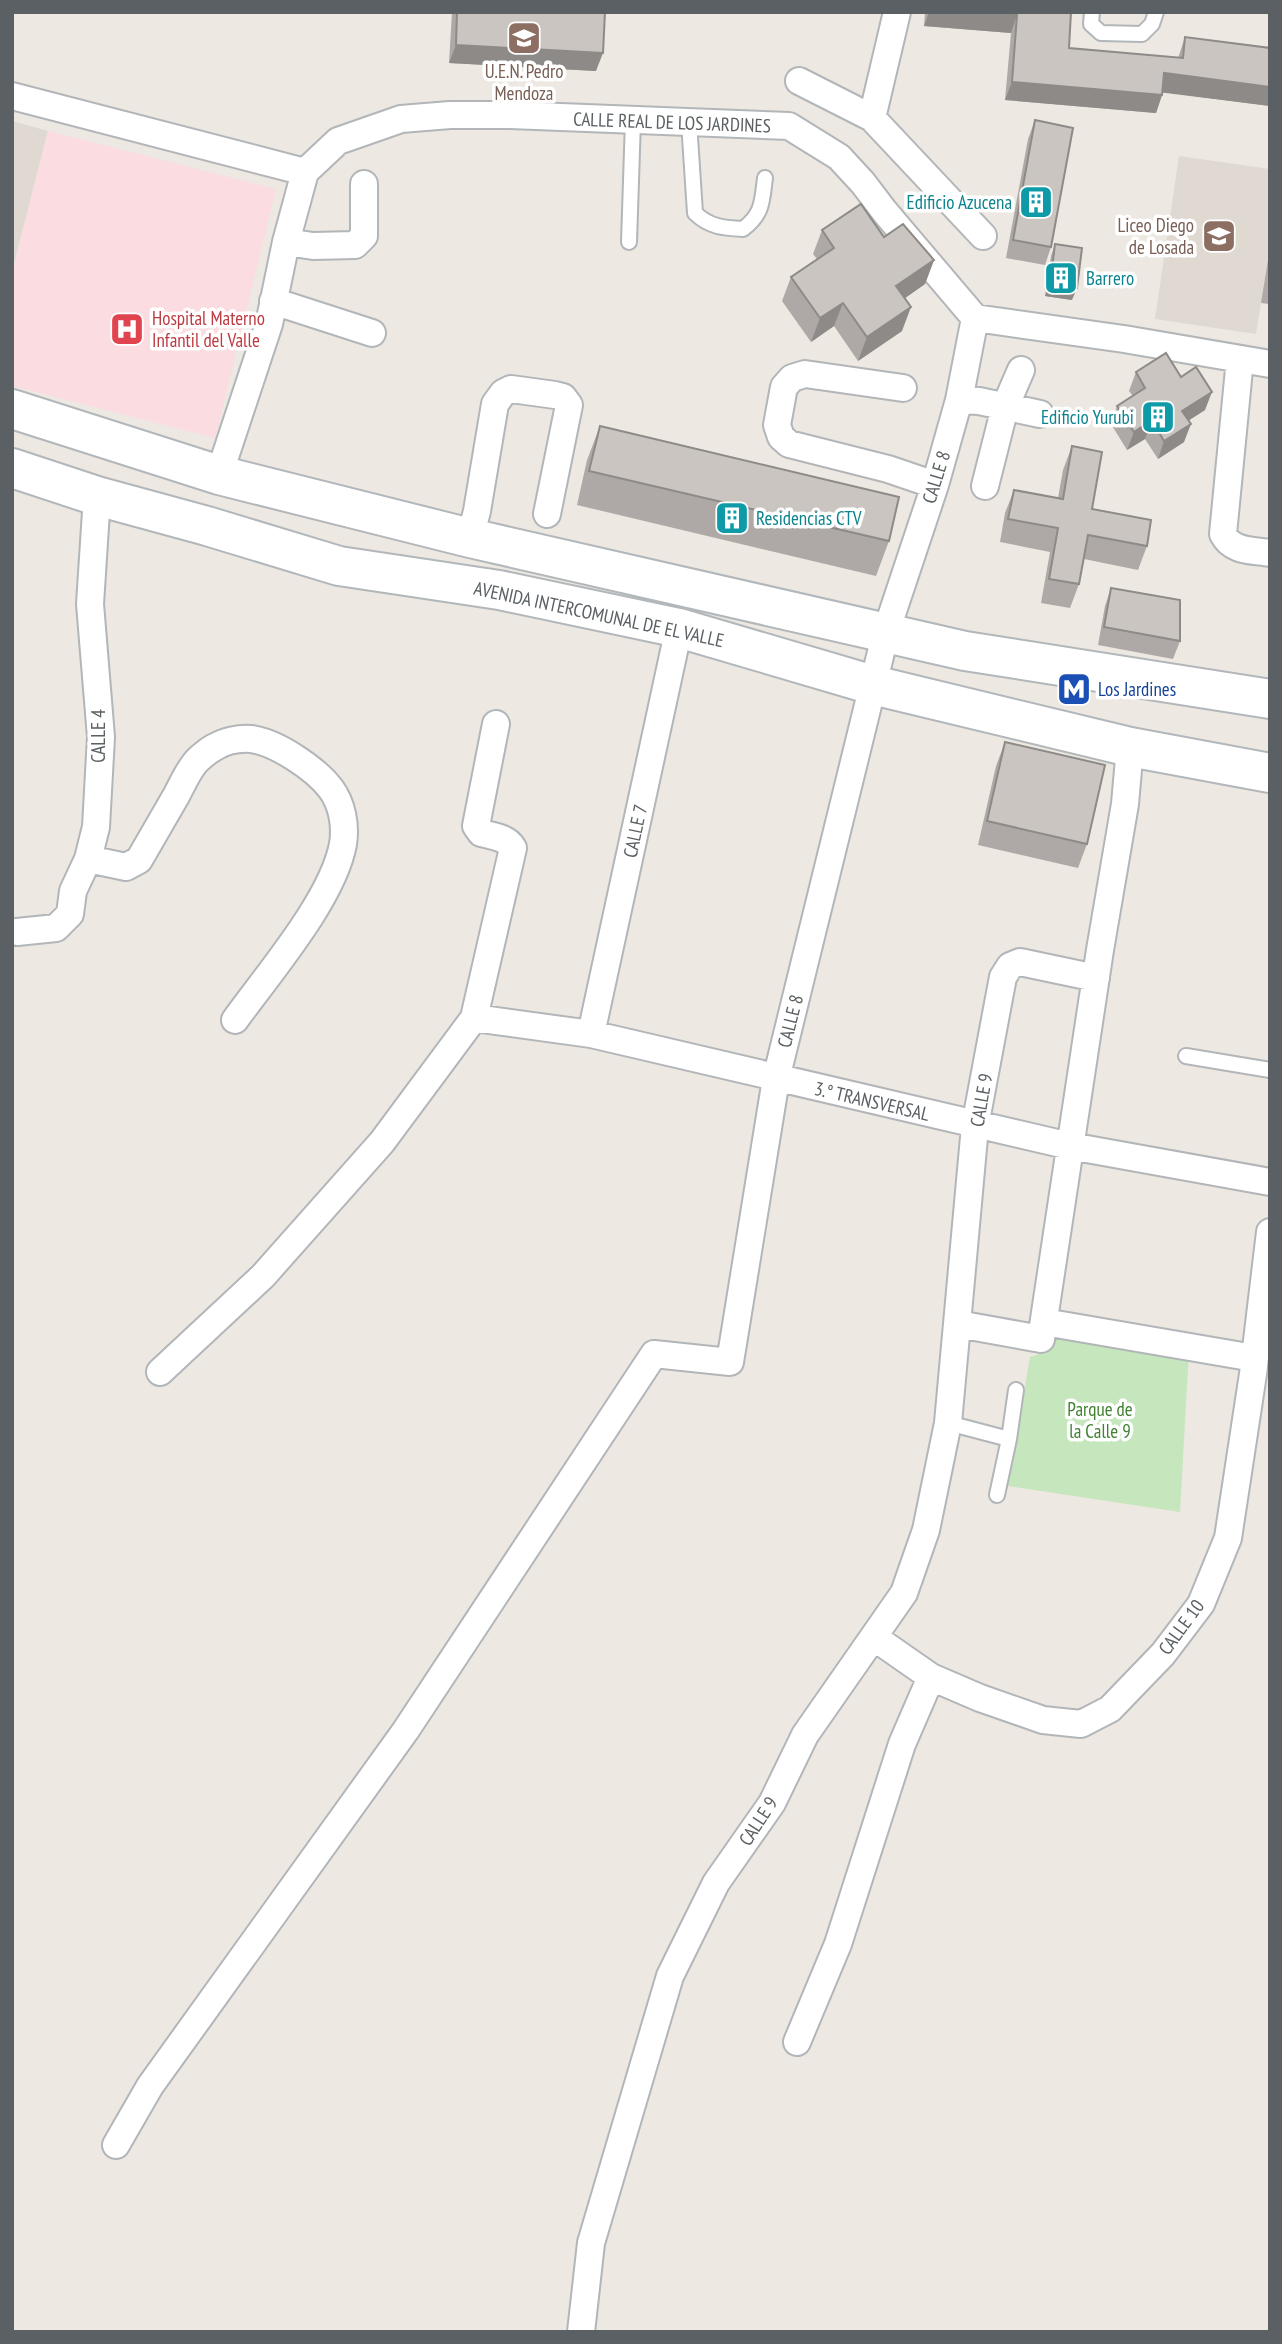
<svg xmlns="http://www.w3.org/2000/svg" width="1282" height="2344" font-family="'PT Sans Narrow',sans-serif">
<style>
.education{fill:#dfd9d2}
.medical{fill:#fbdce0}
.green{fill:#c6e6bd}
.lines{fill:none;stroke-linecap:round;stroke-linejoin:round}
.lane-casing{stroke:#b2b6b9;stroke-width:18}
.street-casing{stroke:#b2b6b9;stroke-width:30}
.secondary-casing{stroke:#b1b7ba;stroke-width:42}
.lane{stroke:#fff;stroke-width:14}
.street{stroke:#fff;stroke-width:26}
.secondary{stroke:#fff;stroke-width:38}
.wall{fill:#aea9a6}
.shaded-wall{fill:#8d8a87}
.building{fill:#cac5c1;stroke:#8d8a87;stroke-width:2}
.labels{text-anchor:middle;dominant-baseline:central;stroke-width:7;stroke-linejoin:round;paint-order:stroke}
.education-label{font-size:19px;fill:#785e54;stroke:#fff}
.street-label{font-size:19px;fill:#5a6063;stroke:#fff}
.culture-label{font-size:19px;fill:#0d838f;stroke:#fff;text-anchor:end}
.health-label{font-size:19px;fill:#be3a42;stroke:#fff;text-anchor:start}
.transit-label{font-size:19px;fill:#164399;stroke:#fff;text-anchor:start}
.park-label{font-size:19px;fill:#408231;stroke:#fff}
</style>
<rect width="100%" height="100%" fill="#ede8e1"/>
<path class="education" d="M12,121L48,131L12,272Z
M1179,156L1270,169V304L1261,303L1256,334L1155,319Z"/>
<path class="medical" d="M48,131L276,189L215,438L12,386V272Z"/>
<path class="green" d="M1056,1334L1189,1350L1180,1512L1008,1486L1030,1357C1044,1353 1051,1349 1056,1334Z"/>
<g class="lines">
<g class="lane-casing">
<path id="lane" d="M1092,12L1091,24L1101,33L1142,34L1152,24L1156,12
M689,122L695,213C709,227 724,228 743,229C763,214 762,201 765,178
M629,242L633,120
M1186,1056L1270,1070
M948,1423L1009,1439L1016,1390
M997,1495L1009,1439"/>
</g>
<g class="street-casing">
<path id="street" d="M897,12L872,118L983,236
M799,81L872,118
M12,96L305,172
M305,172L338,141L401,119L450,115H510L789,126L839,157L863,183L885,212L975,318L1124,339L1270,364
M286,242L313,246L355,245L364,236V184
M273,301L372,333
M1240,359L1223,534C1232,552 1252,550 1270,553
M903,388L805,374L792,378L784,387L777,425L781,437L789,444L888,469L935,485
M959,400L979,401L1040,414
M219,475L269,324L286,242L305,172
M985,486L1005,407L1021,370
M470,538L477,511L495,404L503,393L511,389L555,395L563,397L569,405L547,514
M88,859L126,867L139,860C151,839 164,817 176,796C182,785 187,773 195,763C199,758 209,750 215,747C225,741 239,738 251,739C276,742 316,769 331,789C342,804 346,825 343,844C333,899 268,974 235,1020
M17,932L56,928L70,914L73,891L88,859L96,827L101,737L90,604L97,496
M474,1018L591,1034L1070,1146L1270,1182
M591,1034L679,628
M1044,1322L1254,1358
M958,1324L1041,1339L1100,950L1125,804L1130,747
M160,1372L263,1276L382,1142L474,1018L513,848C507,837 492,836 481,833L476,826L496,724
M875,1638L931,1677L980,1698L1043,1720L1081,1724L1110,1709L1163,1654L1201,1604L1228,1538L1253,1374L1270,1232
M797,2042L838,1944L902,1744L931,1677
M116,2145L150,2086L406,1730L654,1354L730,1362L776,1079L886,632L935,485L959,400L975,318
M581,2332L591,2243L670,1976L716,1883L772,1803L805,1735L904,1593L926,1530L948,1423L975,1126L1003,977L1010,966L1020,962L1096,978"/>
</g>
<g class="secondary-casing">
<path id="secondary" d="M12,409L219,475L470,538L965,651L1270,699
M12,468L97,496L207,526L339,566L499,590L679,628L873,685L1130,747L1270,773"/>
</g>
<use href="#lane" class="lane"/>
<use href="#street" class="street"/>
<use href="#secondary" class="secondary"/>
</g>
<path class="wall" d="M452,12H605L596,71L449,63Z
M925,12H1071L1069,48L1178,58L1185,37L1270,48V106L1163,92L1156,113L1005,100L1011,33L924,26Z
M1035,120L1051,247L1045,265L1006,258L1028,139Z
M822,230L884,237L934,260L925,284L905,298L902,331L858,361L834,326L811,342L782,301L791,277L817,259L813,254Z
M1055,244L1072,300L1045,296L1051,256Z
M1270,248V304L1261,303Z
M1136,372L1181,377L1205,410L1188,421L1184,442L1158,459L1145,439L1127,450L1111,424L1117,406L1133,396L1129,391Z
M600,426L889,541L876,576L577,505L587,460Z
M1072,446L1092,509L1147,546L1138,570L1084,559L1079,584L1070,608L1041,603L1050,552L1000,542L1005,513L1014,490L1058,498L1063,470Z
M1111,588L1180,641L1173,659L1098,645L1105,606Z
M1005,742L1087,844L1078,868L978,845L996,766Z"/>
<path class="shaded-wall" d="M929,12H985L1017,15L1011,33L924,26Z
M456,45L603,53L596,71L449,63Z
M1164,73L1270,87V106L1158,92Z
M1012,82L1162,95L1156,113L1005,100Z
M934,260L925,284L888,310L896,286Z
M1050,284L1077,288L1072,300L1045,296Z
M843,303L834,326L811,342L820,318Z
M911,307L902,331L858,361L867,337Z
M1212,392L1205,410L1175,429L1182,411Z
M1152,420L1145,439L1127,450L1134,432Z
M1191,424L1184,442L1158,459L1164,441Z"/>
<path class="building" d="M457,12H605L603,53L456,45Z
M985,12H1071L1069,48L1183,58L1185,37L1270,48V87L1164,73L1162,95L1012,82L1017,15Z
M1035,120L1073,128L1051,247L1013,240Z
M861,204L884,237L903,224L934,260L896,286L911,307L867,337L843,303L820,318L791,277L834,248L822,230Z
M1055,244L1082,248L1077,288L1050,284Z
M1166,353L1181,377L1196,367L1212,392L1182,411L1191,424L1164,441L1152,420L1134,432L1117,406L1145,388L1136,372Z
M600,426L899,497L889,541L589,471Z
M1072,446L1102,452L1092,509L1151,520L1147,546L1088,535L1079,584L1049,579L1058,528L1008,519L1014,490L1063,499Z
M1111,588L1180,600V641L1104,627Z
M1005,742L1105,765L1087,844L987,821Z"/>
<defs>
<g id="school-square" transform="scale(1.75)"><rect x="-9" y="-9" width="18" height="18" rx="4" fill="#8d6e63" stroke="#fff"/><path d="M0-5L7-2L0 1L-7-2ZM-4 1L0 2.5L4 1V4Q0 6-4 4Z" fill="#fff"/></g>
<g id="building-square" transform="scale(1.75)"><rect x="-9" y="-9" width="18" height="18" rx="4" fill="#0f9aa8" stroke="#fff"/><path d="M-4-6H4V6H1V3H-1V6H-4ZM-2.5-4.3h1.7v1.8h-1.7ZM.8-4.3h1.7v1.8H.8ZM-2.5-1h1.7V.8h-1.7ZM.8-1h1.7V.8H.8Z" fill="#fff"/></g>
<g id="hospital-square" transform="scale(1.75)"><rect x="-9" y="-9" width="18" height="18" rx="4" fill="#e0444e" stroke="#fff"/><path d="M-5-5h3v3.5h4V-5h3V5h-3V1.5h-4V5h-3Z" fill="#fff"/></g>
<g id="metro-square" transform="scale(1.75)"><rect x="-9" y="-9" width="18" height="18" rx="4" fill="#1a4fb4" stroke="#fff"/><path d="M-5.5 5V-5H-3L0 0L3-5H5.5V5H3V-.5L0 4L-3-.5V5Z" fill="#fff"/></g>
</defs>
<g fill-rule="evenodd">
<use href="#school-square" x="524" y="38"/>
<use href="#building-square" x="1036" y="202"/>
<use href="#school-square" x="1219" y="236"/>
<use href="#building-square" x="1061" y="278"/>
<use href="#hospital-square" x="127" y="329"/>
<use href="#building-square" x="1158" y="417"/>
<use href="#building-square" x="732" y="518"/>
<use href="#metro-square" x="1074" y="689"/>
</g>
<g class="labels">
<g class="education-label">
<text x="524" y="71">U.E.N. Pedro<tspan x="524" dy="22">Mendoza</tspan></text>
<text x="1194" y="225" text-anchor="end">Liceo Diego<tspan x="1194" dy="22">de Losada</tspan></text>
</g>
<g class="street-label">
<text transform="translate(672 122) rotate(2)">CALLE REAL DE LOS JARDINES</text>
<text transform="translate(936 477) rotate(-73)">CALLE 8</text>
<text transform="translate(599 614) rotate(12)">AVENIDA INTERCOMUNAL DE EL VALLE</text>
<text transform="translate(98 736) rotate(-90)">CALLE 4</text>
<text transform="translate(635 831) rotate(-78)">CALLE 7</text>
<text transform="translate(790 1021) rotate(-76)">CALLE 8</text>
<text transform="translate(981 1100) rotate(-80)">CALLE 9</text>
<text transform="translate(872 1101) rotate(13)">3.° TRANSVERSAL</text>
<text transform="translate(1181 1627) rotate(-54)">CALLE 10</text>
<text transform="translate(758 1821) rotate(-57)">CALLE 9</text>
</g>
<g class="culture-label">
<text x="1012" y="202">Edificio Azucena</text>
<text x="1086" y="278" text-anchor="start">Barrero</text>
<text x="1134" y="417">Edificio Yurubi</text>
<text x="756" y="518" text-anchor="start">Residencias CTV</text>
</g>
<g class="health-label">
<text x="152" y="318">Hospital Materno<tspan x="152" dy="22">Infantil del Valle</tspan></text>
</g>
<g class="transit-label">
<text x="1098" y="689">Los Jardines</text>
</g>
<g class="park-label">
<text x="1100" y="1409">Parque de<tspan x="1100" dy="22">la Calle 9</tspan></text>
</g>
</g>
<rect width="1282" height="2344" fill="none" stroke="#5a6063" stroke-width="28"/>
</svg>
